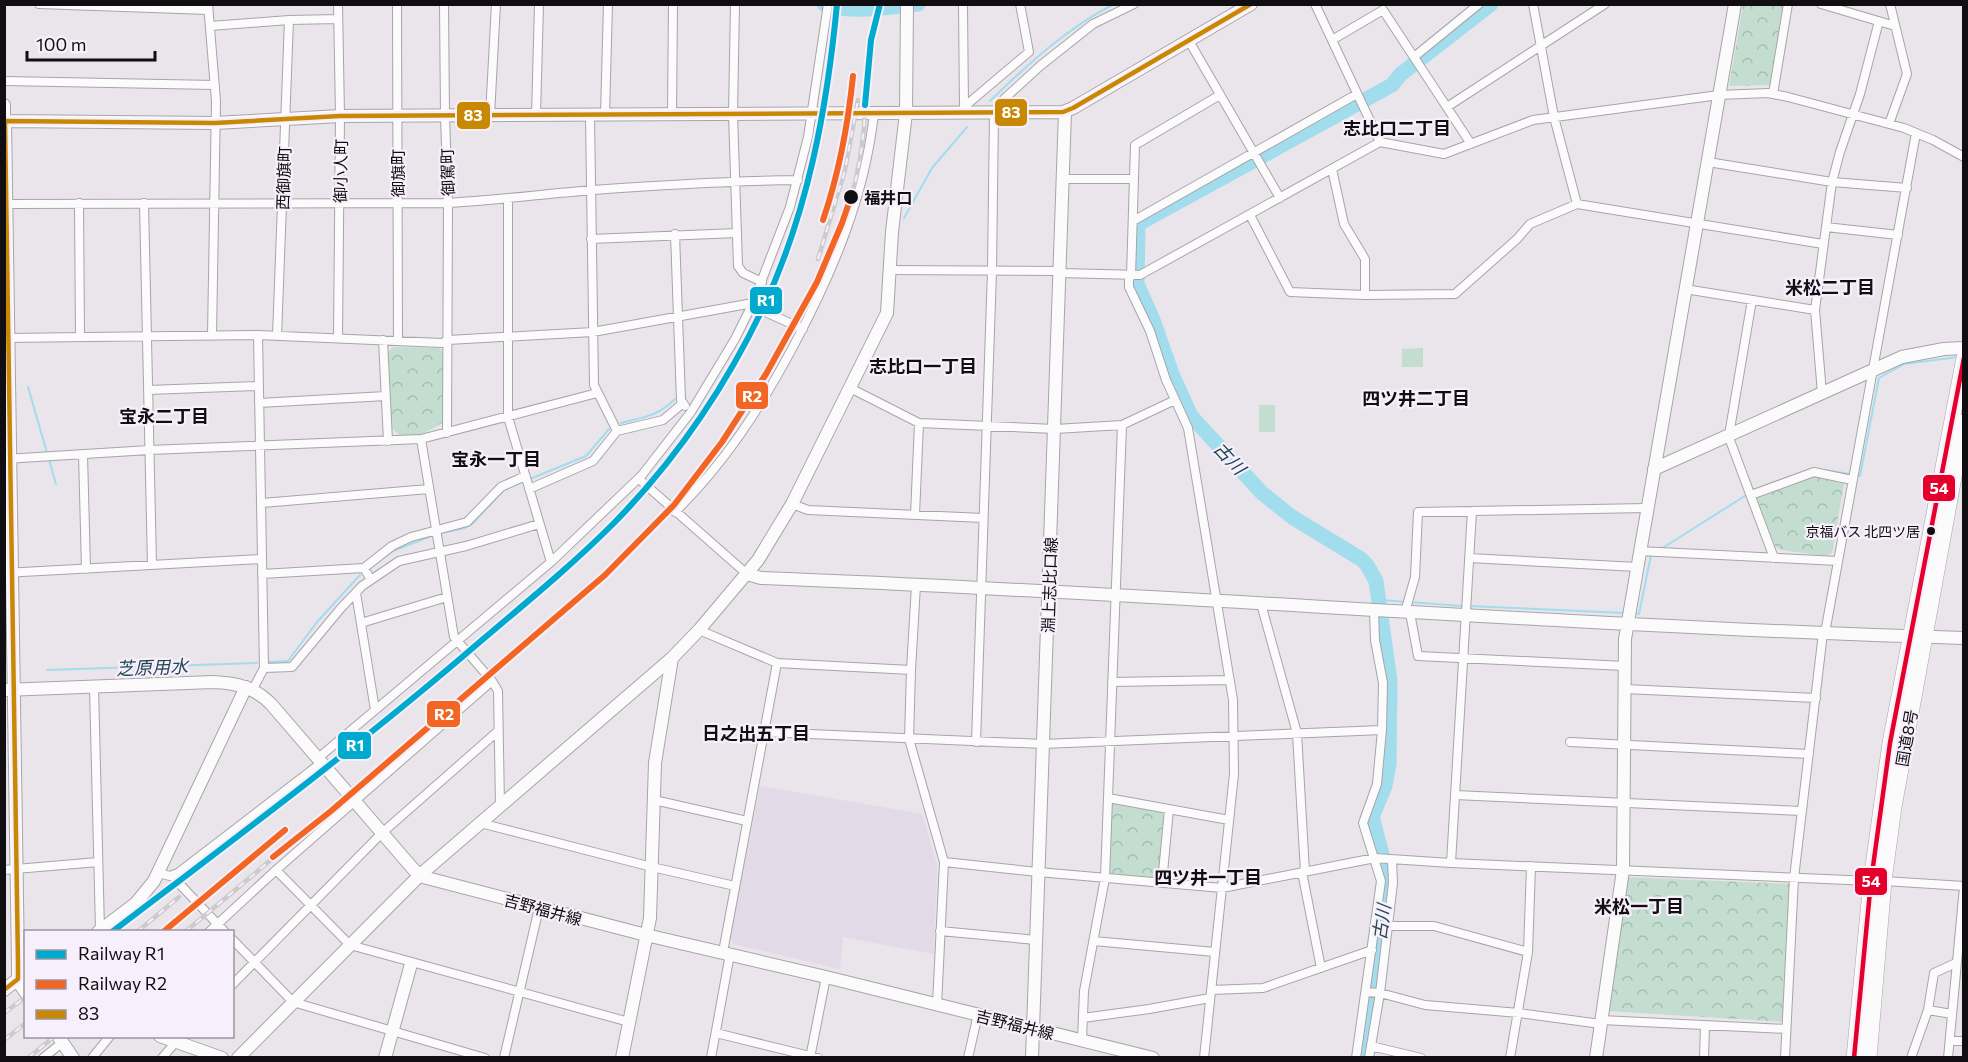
<svg xmlns="http://www.w3.org/2000/svg" width="1968" height="1062" font-family="Commissioner,'Noto Sans JP',sans-serif">
<style>
.built{fill:#e2dae6}
.park{fill:url(#park-crowns)}
.garden{fill:#c3ded1}
.lines{fill:none;stroke-linecap:round;stroke-linejoin:round}
.stream{stroke:#a2ddee;stroke-width:2}
.river{stroke:#a2ddee;stroke-width:15}
.street-casing{stroke:#a8a4a9;stroke-width:10}
.secondary-casing{stroke:#a8a4a9;stroke-width:14}
.highway-casing{stroke:#a8a4a9;stroke-width:16}
.street{stroke:#fcfbfc;stroke-width:8}
.secondary{stroke:#fcfbfc;stroke-width:12}
.highway{stroke:#fcfbfc;stroke-width:15}
.rail-casing{stroke:#cbcbcb;stroke-width:4.5}
.rail{stroke:#f7effb;stroke-width:2;stroke-dasharray:7;stroke-linecap:butt}
.bus-1-casing{stroke:#f7effb;stroke-width:9}
.bus-2-casing{stroke:#f7effb;stroke-width:9}
.bus-1{stroke:#c98804;stroke-width:4.5}
.bus-2{stroke:#e4002b;stroke-width:4.5}
.rail-1-casing{stroke:#f7effb;stroke-width:10}
.rail-2-casing{stroke:#f7effb;stroke-width:10}
.rail-1{stroke:#00a9ce;stroke-width:6}
.rail-2{stroke:#f26522;stroke-width:6}
.stop-dot{fill:#110e12;stroke:#f7effb;stroke-width:2}
.labels{text-anchor:middle;dominant-baseline:central;stroke-width:4.5;stroke-linejoin:round;paint-order:stroke}
.bus-label{font-size:14px;fill:#110e12;stroke:#f7effb;text-anchor:end}
.street-label{font-size:16px;fill:#110e12;stroke:#f7effb}
.stop-label{font-size:16px;font-weight:bold;fill:#110e12;stroke:#f7effb;text-anchor:start}
.neighbourhood-label{font-size:18px;font-weight:bold;fill:#110e12;stroke:#f7effb}
.water-label{font-size:18px;font-style:italic;fill:#214852;stroke:#f7effb}
.line-badge{stroke:#f7effb;stroke-width:2}
.badge-label{font-size:16px;text-anchor:middle;font-weight:bold;fill:#fff}
</style>
<defs>
<pattern id="park-crowns" width="20" height="18" patternUnits="userSpaceOnUse" patternTransform="scale(1.5)"><rect width="20" height="18" fill="#c3ded1"/><path d="M2 6a3 3 0 1 1 6 0M12 15a3 3 0 1 1 6 0" fill="none" stroke="#a6bdb2"/></pattern>
</defs>
<rect width="100%" height="100%" fill="#e9e5ea"/>
<path class="built" d="M760,786L922,814L937,864L934,954L843,937L840,969L733,944L730,938Z"/>
<path class="park" d="M1743,5H1783L1770,85L1729,86Z
M393,347L439,348L445,354L442,423L421,435H399L391,427L388,352Z
M1813,475L1844,484L1832,553L1826,556L1781,550L1775,546L1756,496Z
M1108,798L1169,809L1162,883L1105,878Z
M1626,877L1790,884L1783,1022L1607,1011Z"/>
<path class="garden" d="M1423,348V367H1402V349Z
M1259,405H1275V432H1259Z"/>
<g class="lines">
<path class="stream" d="M990,101C1027,65 1067,28 1114,4
M904,218L932,168L967,127
M28,387L56,484
M621,423C644,417 658,416 675,399
M1824,470L1850,474
M1856,475L1860,476L1879,378L1904,364L1958,357
M530,479L586,456L609,429
M441,533L465,528L472,524L504,490L525,481
M1661,549L1748,494
M378,562L393,551L429,537
M1380,600L1463,606
M1469,606L1625,613
M1634,613L1639,614L1651,555
M268,662L288,661L317,622L360,575
M47,670L257,663"/>
<path class="river" d="M824,4C845,14 894,7 918,4
M1362,1058L1387,886L1386,869L1372,817L1385,786L1389,764L1390,681L1376,581L1367,565L1361,559L1292,517L1262,493L1191,416L1172,374L1153,320L1137,284L1138,224L1392,85L1401,74L1491,4"/>
<g class="street-casing">
<path id="street" d="M39,4L208,10
M208,4L216,101L212,336
M338,4L340,116L338,338
M397,4L398,341
M444,4L445,116L448,203L447,433
M735,4L733,114L738,266L743,273L762,282
M963,4L964,109
M1315,4L1380,142
M1533,4L1554,117L1577,204
M1821,4L1895,26
M210,26L289,20L338,19
M1332,40L1383,10L1471,144
M1189,41L1280,198
M1414,57L1479,4
M4,81L215,85
M1773,94L1788,4
M964,107L1029,52L1020,4
M1447,107L1605,4
M1000,113L1004,99L1040,66L1093,24L1134,4
M672,114L673,4
M490,115L496,4
M536,115L539,4
M590,115L594,385L617,431L663,420L683,403
M605,115L608,4
M1889,124L1907,74L1890,4
M1708,162L1832,182L1907,188
M1332,169L1344,224L1365,259V295
M1064,179H1134
M508,199V417L551,562
M79,203L80,337
M144,203L152,565
M4,204L448,203C496,200 545,194 593,190C662,185 730,181 798,180
M1250,215L1290,292L1365,295L1455,294L1517,239L1530,224L1577,204L1823,244
M1133,221L1357,94
M1826,227L1898,235
M675,234L681,400L685,406
M591,239L737,233
M890,270L1060,271
M1060,273L1140,275L1380,142L1444,154L1533,120L1719,95L1768,93L1788,97L1904,128L1933,140L1964,157
M1129,276V287L1150,331L1166,380L1188,428L1233,700L1234,774L1204,1058
M1131,276L1135,145L1220,95
M1685,289L1815,310
M752,306L803,329
M277,336L289,20
M4,338L258,335L442,343L448,340L593,332L753,303
M383,340L388,441
M850,388L919,423L1055,429L1122,425L1175,400
M148,390L259,386
M1822,393L1815,310L1832,182L1840,152L1860,94L1879,21
M259,403L386,396
M1728,435L1774,558
M1729,435L1752,300
M421,439L454,637L492,681
M83,454L86,569
M5,459L149,450L421,439L597,393
M639,479L747,574
M529,489L593,461L617,431
M1751,495L1814,472L1852,480
M262,503L429,489
M792,504L808,510L983,518
M675,512C725,463 761,407 794,345C833,272 865,196 874,113
M915,515L919,423
M1639,551L1838,561
M1469,558L1637,567
M364,568L392,546L411,537L467,522L501,487L525,476
M4,573L262,559
M262,574L364,568L371,580
M916,585L911,670L909,739L944,862L937,1005
M356,593L375,710
M1261,604L1297,733L1305,872
M1405,612L1415,577L1418,512L1647,508
M1410,613L1418,656L1625,666
M361,623L447,597
M699,630L777,663L911,670
M1825,633L1916,133
M264,668L292,667L341,608L362,586L399,561L466,546L539,524
M1112,682L1229,680
M94,687L100,930
M253,689L264,668L258,335
M1625,689L1816,698
M763,732L1043,744L1382,730
M976,742L992,271L994,113
M1570,742L1809,754
M317,759L551,562L642,475L691,412L735,339L753,303L790,207L808,137L828,4
M1455,795L1802,811
M1108,798L1229,820
M654,800L747,821
M480,823L652,867L735,886
M944,862L1038,872L1222,888L1375,858L1451,863L1871,881
M1451,863L1472,511
M4,870L98,862
M276,870L350,945L629,1022
M1302,872L1321,968
M158,873L170,876L178,873L321,763
M172,876L225,932
M1884,881L1964,886
M1162,883L1169,809
M1388,926H1434L1528,952
M940,931L1036,940
M209,932L276,870L492,681L498,691L500,806
M232,939L293,1002L485,1058
M1094,941L1215,952
M723,952L777,663
M232,985L382,833L498,731
M1211,990L1263,988L1372,950
M1366,992L1380,993L1425,1005L1519,1013L1601,1024
M1928,1010L1952,1014
M1083,1018L1149,1009L1210,998
M1601,1020L1786,1029
M716,1033L818,1058
M1082,1040L1084,991L1105,878L1122,425
M1950,1041H1964
M1371,1046L1421,1058
M43,1058L63,1042
M92,1058L110,1036
M162,1058L181,1036
M504,1058L539,908
M711,1058L730,954
M810,1058L826,977
M968,1058L978,1014
M1356,1058L1381,881L1363,823L1377,784L1382,730L1383,683L1375,640L1374,611
M1369,1058L1380,993L1393,883L1392,860
M1510,1058L1528,952L1531,866
M1704,1058L1705,1025
M1785,1058L1794,878L1823,633
M1911,1058L1928,1010L1934,973L1956,963
M1948,1058L1964,887"/>
</g>
<g class="secondary-casing">
<path id="secondary" d="M4,105V121
M1654,469L1902,357L1944,349L1964,348
M747,574L761,578C1162,593 1562,626 1964,638
M4,690L213,682C237,683 254,687 271,704L414,870L423,877L646,935L826,977L1153,1058
M98,932L136,903L154,881L246,687
M17,980L26,993
M4,990L18,979V963L5,121L215,123L340,116L1063,112L1073,108L1251,4
M58,1036L73,1058
M160,1036L222,1058
M238,1058L420,875L672,658L699,630L758,560L792,504L887,313L892,232L906,113L907,4
M385,1058L411,964
M622,1058L650,918L655,763L672,658
M1032,1058L1065,112
M1596,1058L1623,870L1625,639L1735,4"/>
</g>
<g class="highway-casing">
<path id="highway" d="M1854,1058L1871,881L1890,743L1964,358
M1869,1058L1884,881L1894,807L1964,422"/>
</g>
<use href="#street" class="street"/>
<use href="#secondary" class="secondary"/>
<use href="#highway" class="highway"/>
<g class="rail-casing">
<path id="rail" d="M818,259L845,170L858,100
M112,932L132,916
M137,932L179,897
M185,932C281,852 376,771 470,689C525,642 584,598 634,547C697,482 745,410 789,332C809,297 827,261 842,224C853,196 860,166 863,136C865,124 864,112 865,100C867,68 871,35 880,4
M4,1013L26,997
M4,1040L26,1023
M28,1058L55,1036"/>
</g>
<use href="#rail" class="rail"/>
<g class="bus-1-casing">
<path id="bus-1" d="M4,990L18,979V963L5,121L215,123L340,116L1063,112L1073,108L1251,4"/>
</g>
<g class="bus-2-casing">
<path id="bus-2" d="M1854,1058L1871,881L1890,743L1964,358"/>
</g>
<use href="#bus-1" class="bus-1"/>
<use href="#bus-2" class="bus-2"/>
<g class="rail-1-casing">
<path id="rail-1" d="M865,105L871,40L880,4
M112,932C230,842 348,754 461,658C512,614 565,572 613,524C675,461 725,388 763,308C808,212 827,109 837,4"/>
</g>
<g class="rail-2-casing">
<path id="rail-2" d="M823,220C839,173 848,125 853,76
M273,857L331,811L605,575L674,505L722,442L766,374L817,282L842,223L851,197
M163,932L285,830"/>
</g>
<use href="#rail-1" class="rail-1"/>
<use href="#rail-2" class="rail-2"/>
</g>
<g class="stop-dot">
<circle cx="851" cy="197" r="8"/>
<circle cx="1931" cy="531" r="5"/>
</g>
<g class="labels">
<g class="bus-label">
<text x="1920" y="531">京福バス 北四ツ居</text>
</g>
<g class="street-label">
<text transform="translate(340 171) rotate(-89)">御小人町</text>
<text transform="translate(447 172) rotate(-92)">御駕町</text>
<text transform="translate(397 173) rotate(-90)">御旗町</text>
<text transform="translate(283 178) rotate(-88)">西御旗町</text>
<text transform="translate(1049 585) rotate(-88)">淵上志比口線</text>
<text transform="translate(1906 738) rotate(-80)">国道8号</text>
<text transform="translate(543 909) rotate(15)">吉野福井線</text>
<text transform="translate(1015 1024) rotate(14)">吉野福井線</text>
</g>
<g class="stop-label">
<text x="864" y="197">福井口</text>
</g>
<g class="neighbourhood-label">
<text x="1397" y="128">志比口二丁目</text>
<text x="1830" y="287">米松二丁目</text>
<text x="923" y="366">志比口一丁目</text>
<text x="1416" y="398">四ツ井二丁目</text>
<text x="164" y="416">宝永二丁目</text>
<text x="496" y="459">宝永一丁目</text>
<text x="756" y="733">日之出五丁目</text>
<text x="1208" y="877">四ツ井一丁目</text>
<text x="1639" y="906">米松一丁目</text>
</g>
<g class="water-label">
<text transform="translate(1230 458) rotate(47)">古川</text>
<text transform="translate(152 667) rotate(-2)">芝原用水</text>
<text transform="translate(1381 922) rotate(-82)">古川</text>
</g>
</g>
<g class="line-badge">
<rect x="994" y="98" width="34" height="29" rx="6" fill="#c98804"/>
<rect x="456" y="101" width="35" height="29" rx="6" fill="#c98804"/>
<rect x="749" y="286" width="34" height="29" rx="6" fill="#00a9ce"/>
<rect x="735" y="381" width="34" height="29" rx="6" fill="#f26522"/>
<rect x="1922" y="474" width="34" height="28" rx="6" fill="#e4002b"/>
<rect x="426" y="700" width="35" height="28" rx="6" fill="#f26522"/>
<rect x="337" y="731" width="35" height="29" rx="6" fill="#00a9ce"/>
<rect x="1854" y="867" width="34" height="29" rx="6" fill="#e4002b"/>
</g>
<g class="badge-label">
<text x="1011" y="118">83</text>
<text x="473" y="121">83</text>
<text x="766" y="306">R1</text>
<text x="752" y="402">R2</text>
<text x="1939" y="494">54</text>
<text x="444" y="720">R2</text>
<text x="355" y="751">R1</text>
<text x="1871" y="887">54</text>
</g>
<rect width="1968" height="1062" fill="none" stroke="#110e12" stroke-width="12"/>
<rect x="24" y="930" width="210" height="108" fill="#f7effb" stroke="#9b959e" stroke-width="1.5"/>
<rect x="36" y="950" width="30" height="9" fill="#00a9ce" stroke="#9b959e" stroke-width="1.5"/>
<text x="78" y="960" font-size="18" fill="#110e12">Railway R1</text>
<rect x="36" y="980" width="30" height="9" fill="#f26522" stroke="#9b959e" stroke-width="1.5"/>
<text x="78" y="990" font-size="18" fill="#110e12">Railway R2</text>
<rect x="36" y="1010" width="30" height="9" fill="#c98804" stroke="#9b959e" stroke-width="1.5"/>
<text x="78" y="1020" font-size="18" fill="#110e12">83</text>
<path d="M27 51v9h128v-9" fill="none" stroke="#110e12" stroke-width="3"/>
<text x="36" y="51" font-size="18" fill="#110e12" stroke="#f7effb" stroke-width="4.5" paint-order="stroke">100 m</text>
</svg>
